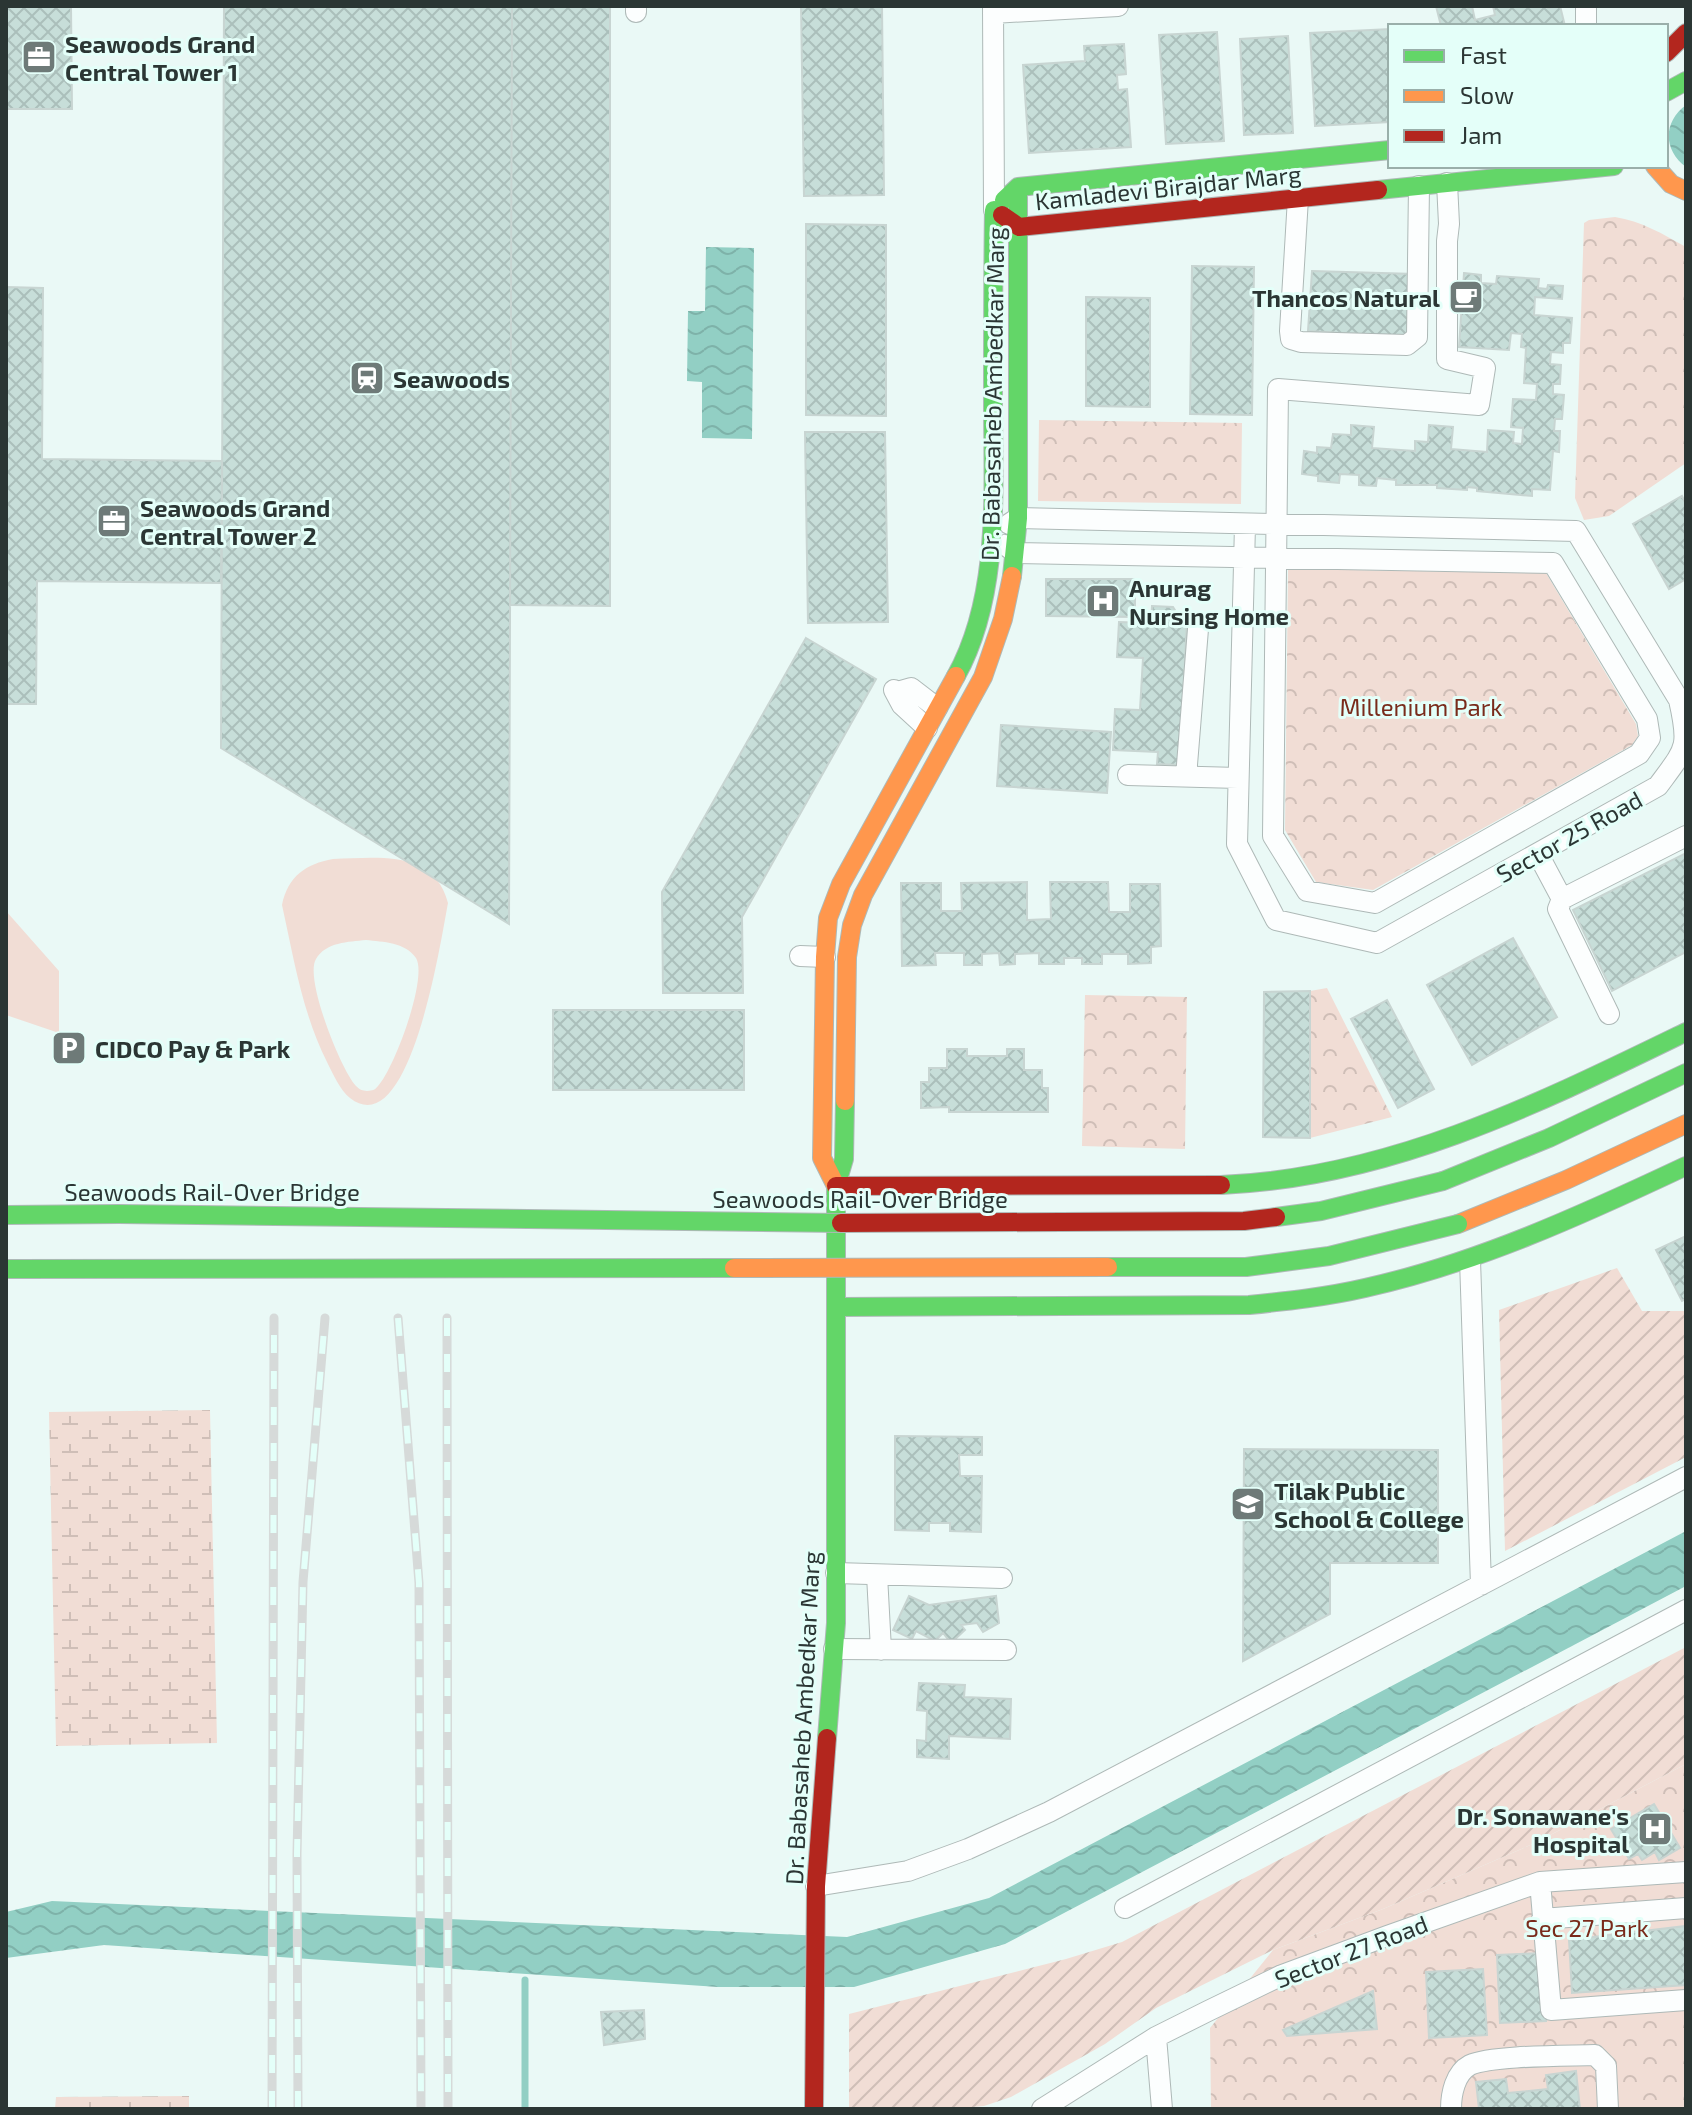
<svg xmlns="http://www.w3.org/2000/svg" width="1692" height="2115" font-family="'Exo 2',sans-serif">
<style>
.grass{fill:#f1ddd5;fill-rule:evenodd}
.wetland{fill:url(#wetland-marsh)}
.park{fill:url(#park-crowns)}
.garden{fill:url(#garden-furrows)}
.water{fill:url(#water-waves)}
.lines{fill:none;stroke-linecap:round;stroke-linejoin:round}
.stream{stroke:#92cfc4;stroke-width:7}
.building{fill:url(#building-cross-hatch);stroke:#c8d5d2;stroke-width:2}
.street-casing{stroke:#aeb9b7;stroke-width:22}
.fast-casing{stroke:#aeb9b7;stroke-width:20}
.slow-casing{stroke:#aeb9b7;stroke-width:20}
.jam-casing{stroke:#aeb9b7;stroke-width:20}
.street{stroke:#fcfefe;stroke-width:20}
.fast{stroke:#63d668;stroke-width:18}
.slow{stroke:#ff974d;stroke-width:18}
.jam{stroke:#b3261e;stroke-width:18}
.rail-casing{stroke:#d6dad9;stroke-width:9}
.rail{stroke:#e4fff9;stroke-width:6;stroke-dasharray:18;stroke-linecap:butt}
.fast-bridge-casing{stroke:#aeb9b7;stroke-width:20;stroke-linecap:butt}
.slow-bridge-casing{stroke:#aeb9b7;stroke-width:20;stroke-linecap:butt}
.jam-bridge-casing{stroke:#aeb9b7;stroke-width:20;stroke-linecap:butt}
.fast-bridge{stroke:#63d668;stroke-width:18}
.slow-bridge{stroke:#ff974d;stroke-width:18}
.jam-bridge{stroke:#b3261e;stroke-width:18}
.labels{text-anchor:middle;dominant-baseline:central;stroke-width:6;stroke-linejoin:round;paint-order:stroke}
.poi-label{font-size:24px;font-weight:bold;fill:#2b3634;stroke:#e4fff9;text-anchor:start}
.street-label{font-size:24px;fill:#2b3634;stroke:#e4fff9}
.park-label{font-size:24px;fill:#792b1b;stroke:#e4fff9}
</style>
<defs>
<pattern id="wetland-marsh" width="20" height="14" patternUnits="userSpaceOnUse" patternTransform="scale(2)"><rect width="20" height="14" fill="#f1ddd5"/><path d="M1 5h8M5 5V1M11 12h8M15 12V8" fill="none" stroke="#cfbeb7"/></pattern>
<pattern id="park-crowns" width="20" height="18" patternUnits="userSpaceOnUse" patternTransform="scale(2)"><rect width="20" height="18" fill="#f1ddd5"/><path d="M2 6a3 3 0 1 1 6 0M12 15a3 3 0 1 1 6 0" fill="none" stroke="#cfbeb7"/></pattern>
<pattern id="garden-furrows" width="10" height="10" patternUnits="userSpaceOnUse" patternTransform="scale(2)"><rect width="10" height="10" fill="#f1ddd5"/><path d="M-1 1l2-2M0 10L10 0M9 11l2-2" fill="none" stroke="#cfbeb7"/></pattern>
<pattern id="water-waves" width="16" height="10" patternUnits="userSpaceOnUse" patternTransform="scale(2)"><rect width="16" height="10" fill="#92cfc4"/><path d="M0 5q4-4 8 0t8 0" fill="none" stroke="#7eb2a9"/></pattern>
<pattern id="building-cross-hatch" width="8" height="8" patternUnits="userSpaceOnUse" patternTransform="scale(2)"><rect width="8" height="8" fill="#c7ded9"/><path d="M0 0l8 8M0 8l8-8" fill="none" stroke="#abbfbb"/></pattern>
</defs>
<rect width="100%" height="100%" fill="#eaf9f6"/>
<path class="grass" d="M333,859C377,858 434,849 448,903C442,933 411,1146 350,1098C340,1090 333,1074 327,1062C302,1012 294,959 282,905C288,876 306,864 333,859ZM366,940C383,942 405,942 416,958C428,978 394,1069 378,1086C374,1091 373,1090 367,1091C362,1090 361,1091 356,1086C341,1070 304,978 316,959C326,942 348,942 366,940Z
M6,911L59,971V1033L6,1015Z"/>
<path class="wetland" d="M210,1410L217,1743L56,1746L49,1412Z
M189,2096V2109H55L56,2097Z"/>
<path class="park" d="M1615,217C1641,221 1663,234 1686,247V463L1609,516L1584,520L1575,498L1584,223L1589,220Z
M1039,420L1242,423L1241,504L1038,501Z
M1288,569L1546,573L1636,724L1638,736L1632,745L1373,890L1316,882L1285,830Z
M1327,988L1392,1117L1310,1138V991Z
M1085,995L1187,997L1185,1149L1082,1146Z
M1686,1764V2109H1211L1210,2028L1273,1950L1383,1909L1535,1843Z"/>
<path class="garden" d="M1617,1268L1642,1311H1686V1457L1505,1551L1499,1310Z
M1686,1647V1764L1535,1843L1383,1909L1273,1950L1156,2008L1105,2044L1011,2097L984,2106L950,2109H849V2014L1066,1959L1122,1942Z"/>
<path class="water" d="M1686,105V167C1663,150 1663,122 1686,105Z
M706,247L754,248L752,439L702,438V382L687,381L688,311H705Z
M1686,1531V1586L1005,1944L854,1987H718L104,1945L6,1958V1912L52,1901L847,1937L989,1898Z"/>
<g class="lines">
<path class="stream" d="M525,2109V1980"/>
</g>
<path class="building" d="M6,6H71L72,109H6Z
M224,6H512L509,924L221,748Z
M512,6H610V606L510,605Z
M801,6H882L884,195L804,196Z
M1436,6H1472L1475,20L1495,15L1493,6H1547L1548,8L1560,6L1565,26H1441Z
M1390,29V122L1315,126L1310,33Z
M1217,32L1224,141L1166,144L1159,35Z
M1288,36L1293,133L1244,135L1240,39Z
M1124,44L1126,74L1117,75L1118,90L1127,89L1131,147L1029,153L1023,65L1085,61L1084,46Z
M806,224L886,225V416L806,415Z
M1192,266L1254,267L1252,415L1190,414Z
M1312,271L1415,274L1413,337L1308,331Z
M1464,273L1481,275V283L1496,284L1497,276L1539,279L1538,288L1547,289L1548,285L1563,286L1562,299L1535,297L1534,315L1572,318L1570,343H1563V353L1551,352L1550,364L1561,365L1560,384H1553V394L1564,395L1562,419H1555L1554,431H1560L1559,452L1553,451L1550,490L1532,489V496L1477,491V488L1467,487V490L1437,488V485H1396V480L1377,478L1376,486L1359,485V475L1340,474L1339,483L1318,481V476L1302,474L1304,451L1317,453V447L1331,448L1333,434L1351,435V425L1374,427L1372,448L1415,451V441L1428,442L1429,425L1453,427L1451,449L1487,452L1488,430L1514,432L1513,443L1522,444L1523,428L1511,427L1513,399L1536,400L1537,384L1524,383L1526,348L1521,347L1522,334L1511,333L1509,350L1459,347Z
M6,287L43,288L42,459L222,461L221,583L37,581L36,704H6Z
M1086,297L1150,298V407L1086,406Z
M805,432H885L888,622L808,623Z
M1682,496L1686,504V579L1669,589L1633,524Z
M1046,579H1135V617L1046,616Z
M1152,606L1173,607L1180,618H1187L1180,765L1157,764L1158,752L1113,750L1115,709L1140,710L1143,658L1117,657L1119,622L1151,623Z
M806,638L876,679L742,917L743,993H663L662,892Z
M1001,725L1111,732L1107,793L997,786Z
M1686,853V952L1612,991L1573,910Z
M1027,882V920L1051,919L1050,882H1108L1109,912H1130V884H1160L1161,946L1151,947V963L1128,964V954H1102V964H1082V958H1064V964H1039V953L1015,954V964L1000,965L999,953L982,954V965H964V953H935L936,965L902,966L901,883H941V911H962L961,883Z
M1513,938L1557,1017L1472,1065L1427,985Z
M1310,991V1138L1263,1137L1264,992Z
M1387,1000L1434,1089L1398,1108L1351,1019Z
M553,1010H744V1090H553Z
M947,1049H967V1056H1007V1049H1024V1070H1042V1088H1048V1112H949V1107L921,1108V1082H929V1068H947Z
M1686,1236V1299L1682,1301L1656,1250Z
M895,1436L982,1437V1455H959L960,1476H982L981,1532L950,1531V1523H929V1531L895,1530Z
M1244,1449L1438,1450V1563H1330V1614L1243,1661Z
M909,1596L929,1605L996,1596L999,1623L983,1632L977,1623L961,1625L965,1630L951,1643L943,1633L935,1641L916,1631L912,1639L893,1630Z
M919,1683L965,1685L964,1697L1011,1699L1010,1739L949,1736V1759L917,1757V1740L926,1741L927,1711L917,1710Z
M1654,1804L1680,1848L1659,1860L1655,1852L1642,1860L1638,1854L1629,1859L1611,1829Z
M1686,1926V1985L1572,1993L1569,1940Z
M1543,1953L1546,2021L1500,2023L1497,1955Z
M1483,1969L1487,2035L1429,2038L1426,1972Z
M1373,1991L1377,2029L1287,2036L1283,2030Z
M644,2010L645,2039L604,2045L601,2012Z
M1576,2071L1580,2109H1479L1476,2082L1506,2079L1508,2093L1548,2089L1546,2075Z"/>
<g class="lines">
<g class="street-casing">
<path id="street" d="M636,6V12
M993,6L994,210
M1586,6V26
M993,13L1118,6
M1298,198L1290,331L1291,339L1301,342L1407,345L1417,337L1419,186
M1009,524L1018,518L1576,531L1679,700C1690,748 1686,748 1658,786L1377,943L1276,920L1237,844L1245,525
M1005,545L1016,553L1553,563L1647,719L1650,738L1639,754L1375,903L1307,891L1273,836L1278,389L1479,405L1485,368L1447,359V241L1449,224L1447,183
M894,690L902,705L927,728
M897,692L911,688L937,708
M1128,775L1238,778
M1186,777L1198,629
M1538,854L1562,899L1558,909L1609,1014
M1562,899L1686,836
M800,956L825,957
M1470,1260L1481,1585
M836,1573L1002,1578
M877,1575L881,1650
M834,1649L1006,1650
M1540,1882L1551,2010L1686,2000
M816,1886L908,1871L968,1849L1049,1812L1686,1477
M1125,1908L1686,1610
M1542,1919L1686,1908
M1156,2037L1162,2109
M1042,2109L1156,2037L1208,2011L1282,1975L1387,1936L1540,1882L1686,1872
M1451,2109C1451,2094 1455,2073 1470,2065C1492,2055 1567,2056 1595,2055L1606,2066L1608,2109"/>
</g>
<g class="fast-casing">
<path id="fast" d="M1666,92L1686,81
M1378,190L1614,166
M1004,200L1018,187L1390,150
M1012,576L1018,518V187
M956,676C1001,595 993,490 993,400C993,337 993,273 994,210
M1443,1181L1549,1138L1686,1073
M1221,1185C1389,1178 1538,1104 1686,1032
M837,1307L1249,1305C1288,1301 1326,1297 1365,1288C1477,1263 1582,1215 1686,1166
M827,1738L836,1623V1186L844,1159L845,1101"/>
</g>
<g class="slow-casing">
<path id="slow" d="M1655,166L1671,184L1686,191
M845,1101L847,957L852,925L863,895L983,677L1003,619L1012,576
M836,1186L822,1158L825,957L828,918L841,884L956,676
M1458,1224L1566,1180L1686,1124"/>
</g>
<g class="jam-casing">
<path id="jam" d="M1666,53L1686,33
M1002,215L1019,227L1378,190
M836,1186L1221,1185
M814,2109L816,1886L827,1738"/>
</g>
<use href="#street" class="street"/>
<use href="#fast" class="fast"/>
<use href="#slow" class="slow"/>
<use href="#jam" class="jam"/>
<g class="rail-casing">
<path id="rail" d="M398,1318L419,1583L421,2109
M447,1318L448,2109
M272,2109L274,1318
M298,2109L297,1854L303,1582L325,1318"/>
</g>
<use href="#rail" class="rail"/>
<g class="fast-bridge-casing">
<path id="fast-bridge" d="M6,1215L119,1214L841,1223
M1276,1217L1321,1211L1443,1181
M1108,1267H1246L1329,1256L1458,1224
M6,1269L734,1268"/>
</g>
<g class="slow-bridge-casing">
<path id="slow-bridge" d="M734,1268L1108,1267"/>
</g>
<g class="jam-bridge-casing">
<path id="jam-bridge" d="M841,1223L1244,1221L1276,1217"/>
</g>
<use href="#fast-bridge" class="fast-bridge"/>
<use href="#slow-bridge" class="slow-bridge"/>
<use href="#jam-bridge" class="jam-bridge"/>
</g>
<defs>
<g id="office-square" transform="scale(1.8)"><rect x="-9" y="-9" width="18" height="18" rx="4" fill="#6e7a78" stroke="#e4fff9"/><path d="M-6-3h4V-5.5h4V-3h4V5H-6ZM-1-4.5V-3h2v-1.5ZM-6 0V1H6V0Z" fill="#fff"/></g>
<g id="cafe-square" transform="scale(1.8)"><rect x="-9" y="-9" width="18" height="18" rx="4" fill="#6e7a78" stroke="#e4fff9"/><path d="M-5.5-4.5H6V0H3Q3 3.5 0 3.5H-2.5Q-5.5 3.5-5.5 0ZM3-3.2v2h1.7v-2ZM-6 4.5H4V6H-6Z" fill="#fff"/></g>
<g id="station-square" transform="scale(1.8)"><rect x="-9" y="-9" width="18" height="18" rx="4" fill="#6e7a78" stroke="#e4fff9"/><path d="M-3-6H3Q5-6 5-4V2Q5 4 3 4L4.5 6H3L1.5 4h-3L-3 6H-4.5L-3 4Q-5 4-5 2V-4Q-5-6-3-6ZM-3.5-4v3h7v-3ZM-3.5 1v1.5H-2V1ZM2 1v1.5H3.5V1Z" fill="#fff"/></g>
<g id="hospital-square" transform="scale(1.8)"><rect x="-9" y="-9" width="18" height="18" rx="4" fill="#6e7a78" stroke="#e4fff9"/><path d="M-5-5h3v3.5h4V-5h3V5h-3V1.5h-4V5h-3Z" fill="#fff"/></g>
<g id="parking-square" transform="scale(1.8)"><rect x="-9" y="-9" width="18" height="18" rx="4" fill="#6e7a78" stroke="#e4fff9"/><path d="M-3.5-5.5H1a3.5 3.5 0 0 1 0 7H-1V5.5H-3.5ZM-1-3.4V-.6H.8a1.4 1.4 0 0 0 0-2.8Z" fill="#fff"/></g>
<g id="university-square" transform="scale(1.8)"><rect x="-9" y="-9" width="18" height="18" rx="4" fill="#6e7a78" stroke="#e4fff9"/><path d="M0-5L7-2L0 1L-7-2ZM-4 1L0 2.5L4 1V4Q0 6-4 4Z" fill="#fff"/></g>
</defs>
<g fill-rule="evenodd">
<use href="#office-square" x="39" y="57"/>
<use href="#cafe-square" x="1466" y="297"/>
<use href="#station-square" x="367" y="378"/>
<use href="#office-square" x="114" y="521"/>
<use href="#hospital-square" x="1103" y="601"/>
<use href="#parking-square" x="69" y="1048"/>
<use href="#university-square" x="1248" y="1504"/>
<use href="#hospital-square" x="1655" y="1829"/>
</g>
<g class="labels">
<g class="poi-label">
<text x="65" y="43">Seawoods Grand<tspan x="65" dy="28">Central Tower 1</tspan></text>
<text x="1440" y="297" text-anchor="end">Thancos Natural</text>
<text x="393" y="378">Seawoods</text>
<text x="140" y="507">Seawoods Grand<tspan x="140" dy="28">Central Tower 2</tspan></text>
<text x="1129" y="587">Anurag<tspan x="1129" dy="28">Nursing Home</tspan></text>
<text x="95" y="1048">CIDCO Pay &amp; Park</text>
<text x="1274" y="1490">Tilak Public<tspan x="1274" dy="28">School &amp; College</tspan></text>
<text x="1629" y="1815" text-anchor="end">Dr. Sonawane's<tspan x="1629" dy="28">Hospital</tspan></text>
</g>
<g class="street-label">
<text transform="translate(1168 187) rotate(-6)">Kamladevi Birajdar Marg</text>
<text transform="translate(992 394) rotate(-89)">Dr. Babasaheb Ambedkar Marg</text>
<text transform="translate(1569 836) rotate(-29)">Sector 25 Road</text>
<text x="212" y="1191">Seawoods Rail-Over Bridge</text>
<text x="860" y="1198">Seawoods Rail-Over Bridge</text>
<text transform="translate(802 1718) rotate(-87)">Dr. Babasaheb Ambedkar Marg</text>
<text transform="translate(1351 1951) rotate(-21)">Sector 27 Road</text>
</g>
<g class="park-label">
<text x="1421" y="706">Millenium Park</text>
<text x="1587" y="1927">Sec 27 Park</text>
</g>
</g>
<rect width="1692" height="2115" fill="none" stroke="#2b3634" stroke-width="16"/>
<rect x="1388" y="24" width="280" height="144" fill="#e4fff9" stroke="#9aafaa" stroke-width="2"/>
<rect x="1404" y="50" width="40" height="12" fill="#63d668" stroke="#9aafaa" stroke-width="2"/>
<text x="1460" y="64" font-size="24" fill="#2b3634">Fast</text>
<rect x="1404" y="90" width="40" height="12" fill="#ff974d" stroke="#9aafaa" stroke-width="2"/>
<text x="1460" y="104" font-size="24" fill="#2b3634">Slow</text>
<rect x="1404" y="130" width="40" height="12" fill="#b3261e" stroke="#9aafaa" stroke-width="2"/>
<text x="1460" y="144" font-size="24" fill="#2b3634">Jam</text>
</svg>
